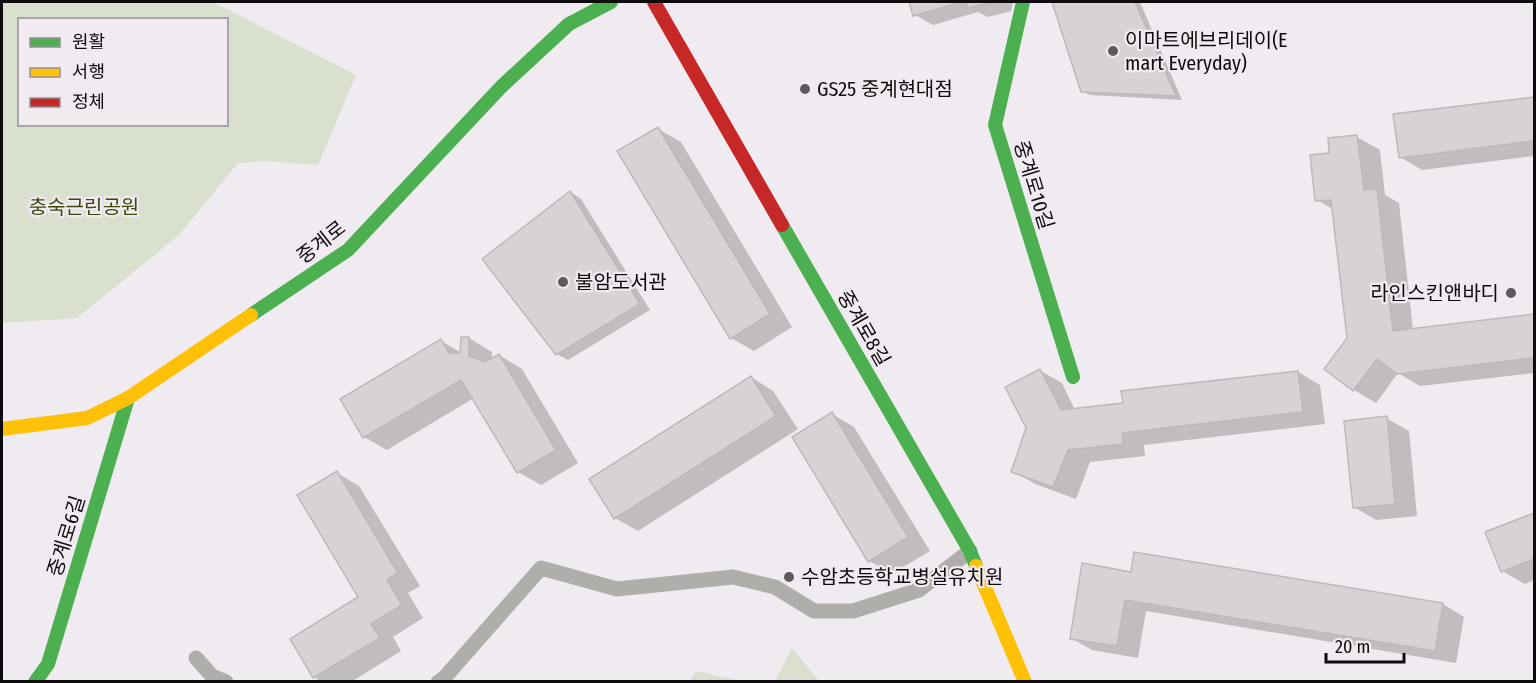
<svg xmlns="http://www.w3.org/2000/svg" width="1536" height="683" font-family="'Fira Sans Condensed','Noto Sans KR',sans-serif">
<style>
.green{fill:#dae0ce;fill-rule:evenodd}
.shadow{fill:#0003}
.building{fill:#d6d2d6;stroke:#bcb8bc;stroke-width:1.5}
.lines{fill:none;stroke-linecap:round;stroke-linejoin:round}
.lane{stroke:#b0aeaa;stroke-width:15}
.fast{stroke:#4caf50;stroke-width:14}
.slow{stroke:#ffc107;stroke-width:14}
.jam{stroke:#c62828;stroke-width:14}
.poi-dot{fill:#5d5a5d;stroke:#f1eaf1;stroke-width:2}
.labels{text-anchor:middle;dominant-baseline:central;stroke-width:4.5;stroke-linejoin:round;paint-order:stroke}
.poi-label{font-size:20px;fill:#0e0c0e;stroke:#f1eaf1;text-anchor:start}
.street-label{font-size:20px;fill:#0e0c0e;stroke:#f1eaf1}
.park-label{font-size:20px;fill:#374a08;stroke:#f1eaf1}
</style>
<rect width="100%" height="100%" fill="#f0ebf0"/>
<path class="green" d="M2,2H213L356,75L318,165L266,161L238,163L179,235L77,318L2,323ZM20,20H226V124H20Z
M792,648L819,681H775Z
M696,671L741,681H690Z"/>
<path class="shadow" d="M911,2H1013L1011,11L988,17L978,12L933,25L915,15Z
M1053,2H1140L1182,100L1090,95L1082,91Z
M1534,99V156L1422,170L1400,157L1395,116Z
M658,129L681,142L792,327L754,351L731,338Z
M1357,137L1380,150L1385,195L1399,203L1413,330L1534,316V373L1420,386L1398,373L1376,403L1354,390L1334,210L1317,200L1331,154Z
M571,192L581,199L650,310L568,360L557,354Z
M469,338L492,352V360L499,355L522,369L578,463L541,485L518,472L474,398L387,450L364,437L441,341L462,353Z
M1039,370L1062,383L1075,410L1125,405L1298,372L1320,385L1325,424L1144,445L1145,456L1090,462L1076,499L1035,484L1013,471L1027,428Z
M751,377L773,391L798,429L638,531L615,518Z
M832,414L854,427L930,551L892,574L869,561Z
M1386,418L1409,431L1417,516L1376,520L1354,507Z
M337,473L359,486L420,586L408,593L423,618L393,637L401,651L351,682H321L314,677L360,598Z
M1534,514V580L1525,584L1502,571L1487,533Z
M1132,573L1443,604L1464,617L1456,663L1146,611L1138,658L1092,650L1071,638Z"/>
<path class="building" d="M909,2H962L913,16Z
M966,2H991L968,8Z
M1052,2H1135L1176,96L1081,92Z
M1534,97V141L1399,158L1393,114Z
M658,127L770,314L730,339L617,151Z
M1357,135L1364,190L1377,189L1393,331L1534,314V358L1397,374L1377,359L1353,391L1324,369L1347,338L1331,200L1315,201L1310,155L1329,153L1328,138Z
M570,191L640,304L556,355L482,259Z
M461,337H469V356L485,362L499,354L556,450L517,473L461,380L363,438L340,399L441,339L449,353H460Z
M1040,369L1061,410L1123,403L1121,391L1298,371L1303,412L1122,433L1123,444L1068,450L1053,487L1011,472L1026,428L1005,387Z
M751,376L776,416L614,519L589,479Z
M832,412L908,537L868,562L792,437Z
M1387,416L1395,504L1353,508L1344,421Z
M337,471L398,573L387,580L402,605L371,624L380,638L313,678L290,639L358,597L297,495Z
M1534,513V559L1501,572L1485,532Z
M1134,552L1443,603L1435,651L1125,600L1117,646L1070,639L1082,563L1131,572Z"/>
<g class="lines">
<path class="lane" d="M196,658L212,676L226,682
M438,682L445,677L541,568L617,589L733,577L775,587L814,611H853L919,590L970,551"/>
<path class="fast" d="M1023,2L995,125L1073,377
M782,225L970,551L976,566
M251,315L348,250L501,87L569,24L611,2
M35,682L48,664L128,398"/>
<path class="slow" d="M2,429L87,418L128,398L251,315
M976,566L1025,682"/>
<path class="jam" d="M654,2L782,225"/>
</g>
<g class="poi-dot">
<circle cx="1113" cy="51" r="6"/>
<circle cx="805" cy="89" r="6"/>
<circle cx="563" cy="282" r="6"/>
<circle cx="1511" cy="293" r="6"/>
<circle cx="789" cy="577" r="6"/>
</g>
<g class="labels">
<g class="poi-label">
<text x="1125" y="40">이마트에브리데이(E<tspan x="1125" dy="23">mart Everyday)</tspan></text>
<text x="817" y="89">GS25 중계현대점</text>
<text x="575" y="282">불암도서관</text>
<text x="1499" y="293" text-anchor="end">라인스킨앤바디</text>
<text x="801" y="577">수암초등학교병설유치원</text>
</g>
<g class="street-label">
<text transform="translate(1034 185) rotate(73)">중계로10길</text>
<text transform="translate(321 242) rotate(-38)">중계로</text>
<text transform="translate(864 328) rotate(60)">중계로8길</text>
<text transform="translate(66 536) rotate(-73)">중계로6길</text>
</g>
<g class="park-label">
<text x="84" y="207">충숙근린공원</text>
</g>
</g>
<rect width="1536" height="683" fill="none" stroke="#0e0c0e" stroke-width="6"/>
<rect x="18" y="18" width="210" height="108" fill="#f1eaf1" stroke="#969196" stroke-width="1.5"/>
<rect x="30" y="38" width="30" height="9" fill="#4caf50" stroke="#969196" stroke-width="1.5"/>
<text x="72" y="48" font-size="18" fill="#0e0c0e">원활</text>
<rect x="30" y="68" width="30" height="9" fill="#ffc107" stroke="#969196" stroke-width="1.5"/>
<text x="72" y="78" font-size="18" fill="#0e0c0e">서행</text>
<rect x="30" y="98" width="30" height="9" fill="#c62828" stroke="#969196" stroke-width="1.5"/>
<text x="72" y="108" font-size="18" fill="#0e0c0e">정체</text>
<path d="M1326 653v9h78v-9" fill="none" stroke="#0e0c0e" stroke-width="3"/>
<text x="1335" y="653" font-size="18" fill="#0e0c0e" stroke="#f1eaf1" stroke-width="4.5" paint-order="stroke">20 m</text>
</svg>
